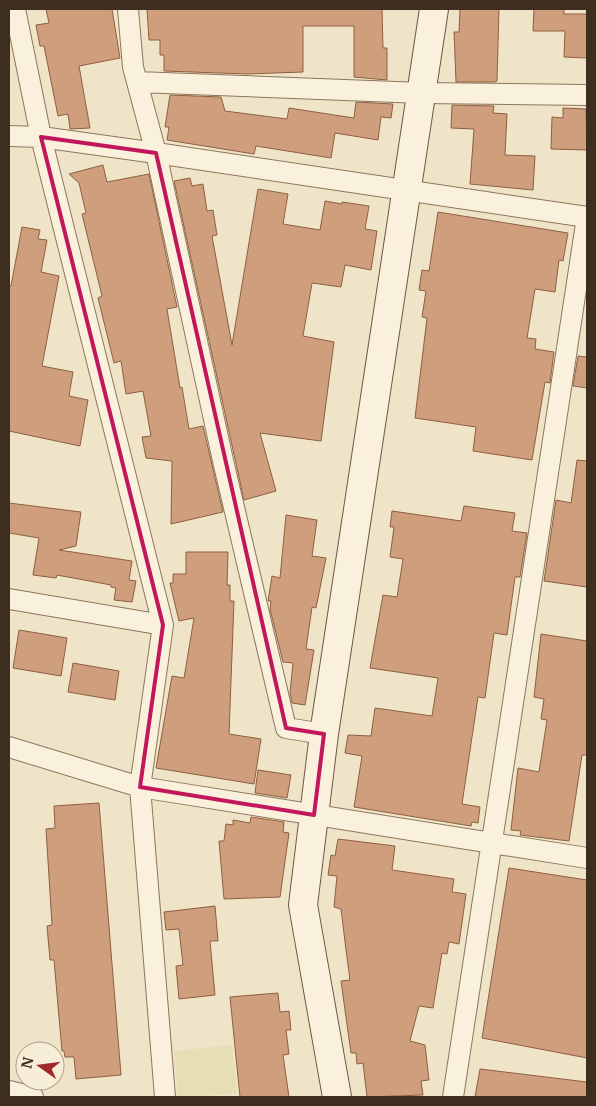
<svg xmlns="http://www.w3.org/2000/svg" width="596" height="1106" font-family="Merriweather,serif">
<style>
.farmland{fill:#e6deb5}
.building{fill:#cf9f7d;stroke:#8d5f41}
.lines{fill:none;stroke-linecap:round;stroke-linejoin:round}
.street-casing{stroke:#8d765c;stroke-width:22}
.secondary-casing{stroke:#6f573f;stroke-width:30}
.street{stroke:#faf1dc;stroke-width:20}
.secondary{stroke:#faf1dc;stroke-width:28}
.marked{fill:none;stroke:#c2185b;stroke-width:4;stroke-linejoin:round}
</style>
<rect width="100%" height="100%" fill="#f0e4c8"/>
<path class="farmland" d="M232,1045L237,1094L178,1097L174,1051Z"/>
<path class="building" d="M46,9H112L120,58L79,66L90,128L70,129L68,114L58,116L44,46H40L36,25L49,23Z
M147,9H382L383,48H387V80L354,77V26H303V72L247,74L164,71V55H160V40H149Z
M460,9H499L497,81L494,82H456L454,32H459Z
M534,9H564V14H587V58L564,57L565,31H533Z
M170,95L221,97L225,111L287,119L289,108L354,118L356,102L393,104L391,118L381,117L378,140L335,133L331,158L256,146L254,154L167,140L169,127H165Z
M452,105L494,106L493,113L507,114L505,155L535,156L533,190L470,184L474,129L451,128Z
M563,108L586,109L587,150L551,149L552,117L563,118Z
M103,165L107,182L149,174L177,307L167,309L180,388L182,387L189,429L203,426L223,512L171,524L172,461L146,458L142,437L151,436L143,391L126,394L121,361L114,363L98,298L102,296L82,214L86,213L79,183L69,174Z
M190,178L192,186L203,184L207,211L213,210L217,235L212,236L232,345L258,189L288,194L283,224L320,230L325,201L342,204V202L369,206L365,229L377,231L371,270L345,265L341,287L312,283L303,336L334,342L321,441L260,433L276,491L244,500L174,181Z
M438,212L568,233L563,261L559,260L555,292L535,289L527,338L536,339L535,349L554,352L550,383L545,382L532,460L473,451L476,427L415,418L427,318L422,317L426,291L419,290L422,270L429,271Z
M22,227L40,230L38,239L47,240L41,272L59,276L42,366L73,372L69,396L88,400L80,446L9,431V286H11Z
M578,356L587,357V388L573,386Z
M577,460L587,461V587L544,581L556,500L571,503Z
M9,503L81,512L76,546L59,550L132,561L129,580L136,581L132,602L114,600L116,588L111,587V585L57,575L56,578L33,575L39,538L9,533Z
M464,506L515,513L512,531L527,533L520,577H515L507,635L494,633L485,698L478,697L462,804L480,807L478,823L472,822L471,826L354,807L362,756L345,753L348,735L371,736L375,708L432,716L438,678L370,668L383,595L397,597L403,559L390,557L394,527H390L392,511L461,521Z
M286,515L317,520L312,556L326,558L316,608L312,607L306,649L314,650L305,705L292,703L290,693L293,663L283,662L270,609L271,601H268L272,576L280,578Z
M186,552H228L227,585H230V601H234L229,734L261,739L254,784L156,768L172,676L184,678L194,618L179,621L170,583H173V574H186Z
M19,630L67,638L61,676L13,668Z
M541,634L587,641V755H582L569,841L520,835L521,831L511,830L518,768L539,772L547,720L541,719L544,699L534,697Z
M73,663L119,671L115,700L68,692Z
M258,770L291,775L287,798L255,793Z
M99,803L121,1075L76,1079L74,1057H65L64,1051H62L54,960H50L47,926L52,925L46,829L55,828L54,806Z
M251,817L284,822L283,832L289,833L280,897L224,899L219,841H224L226,824L233,825V820L250,823Z
M338,839L395,846L392,870L454,879L452,892L466,894L459,944L449,942L447,954L442,953L433,1008L419,1006L410,1041L425,1045L429,1080L421,1081L423,1095L367,1097L363,1063L357,1064L356,1053H351L341,981L350,980L346,950L341,909L334,907L337,876L328,875L331,855L335,856Z
M509,868L587,880V1058L482,1038Z
M215,906L218,941H210L215,995L179,999L176,966L183,965L179,929L166,930L164,912Z
M278,993L280,1012L289,1011L291,1030H286L289,1054L283,1055L289,1097H240L230,997Z
M480,1069L587,1082V1097H475Z"/>
<g class="lines">
<g class="street-casing">
<path id="street" d="M15,9L41,137L163,625L140,787L165,1097
M128,9L133,67L156,153L224,465L286,728L324,734
M137,82L422,93L587,95
M9,136L41,137L156,153L587,217
M9,599L163,625
M9,747L140,787L587,858
M9,1091L33,1097
M453,1097L587,217"/>
</g>
<g class="secondary-casing">
<path id="secondary" d="M337,1097L303,905L324,734L434,9"/>
</g>
<use href="#street" class="street"/>
<use href="#secondary" class="secondary"/>
</g>
<path class="marked" d="M41,137L156,153L286,728L324,734L314,815L140,787L163,625Z"/>
<rect width="596" height="1106" fill="none" stroke="#3d2e20" stroke-width="20"/>
<g transform="translate(40 1066) rotate(284)"><circle r="24" fill="#f7eed8" stroke="#ada18e"/>
<path d="M0-4L9 19L0 12L-9 19Z" fill="#9e2a2b"/>
<text y="-8" font-size="14" font-weight="bold" text-anchor="middle" fill="#3d2e20">N</text>
</g>
</svg>
